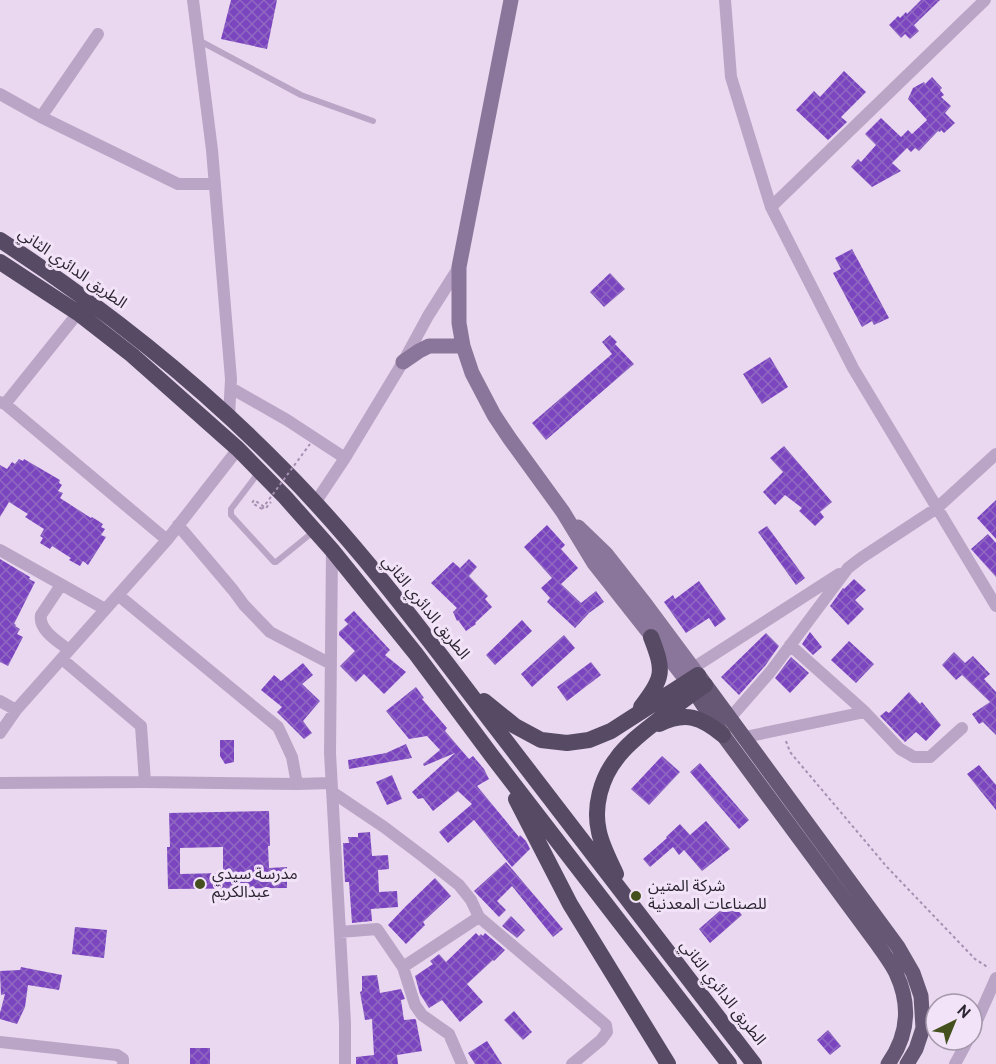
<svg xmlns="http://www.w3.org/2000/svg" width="996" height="1064" font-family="Overpass,'Noto Sans Arabic',sans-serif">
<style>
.building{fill:url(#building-cross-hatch);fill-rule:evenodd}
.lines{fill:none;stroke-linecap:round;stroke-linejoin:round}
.path{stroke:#a58fb2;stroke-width:2;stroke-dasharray:3 3;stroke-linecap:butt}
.service{stroke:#bba5c6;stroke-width:6}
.minor{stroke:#bba5c6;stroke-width:12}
.secondary{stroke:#8a769a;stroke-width:15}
.primary{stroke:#665774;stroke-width:15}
.trunk{stroke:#574a64;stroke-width:16}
.path-bridge{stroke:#a58fb2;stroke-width:2;stroke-dasharray:3 3;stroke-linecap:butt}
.poi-dot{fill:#44511e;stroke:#f2e3f8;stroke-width:2}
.labels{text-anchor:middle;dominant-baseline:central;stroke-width:6;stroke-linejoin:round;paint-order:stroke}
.street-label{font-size:16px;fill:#2c2632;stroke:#f2e3f8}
.poi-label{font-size:16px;fill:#2c2632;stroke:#f2e3f8;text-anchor:start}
</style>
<defs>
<pattern id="building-cross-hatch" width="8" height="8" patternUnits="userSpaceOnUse" patternTransform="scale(1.5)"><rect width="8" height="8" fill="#7b45c0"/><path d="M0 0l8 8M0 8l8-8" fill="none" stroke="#9069c1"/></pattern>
</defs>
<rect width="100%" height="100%" fill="#e9d8ef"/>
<path class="building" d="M231,0H277L267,49L221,39Z
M921,0H940L914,25L919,31L910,39L905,34L901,38L889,25L898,16L900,18L906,12L907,14Z
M844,71L866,92L841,117L847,122L828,140L796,110L814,91L820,97Z
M932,77L942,88L940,90L944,95L941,97L951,106L945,113L955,123L944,133L941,130L940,132L938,131L919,151L915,148L911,152L907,148L892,163L901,171L872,187L851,167L858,159L861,162L876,145L865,134L881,118L901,137L908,130L912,134L927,120L908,99L913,88L924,82L925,84Z
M852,249L889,318L874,325L872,321L862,327L833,273L841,269L835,258Z
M610,273L625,289L604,307L590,292Z
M610,335L617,342L615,344L634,364L546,440L532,423L612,354L602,342Z
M770,357L788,387L762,404L743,374Z
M784,446L832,502L820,512L824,517L815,526L799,511L802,508L785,495L775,505L763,492L783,472L770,458Z
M19,459L23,461L24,459L60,480L59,483L62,485L58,491L63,493L60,498L91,518L92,517L103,524L101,527L105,529L101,535L106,537L88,565L83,561L80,566L69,560L71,558L52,546L50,549L40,543L43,538L40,536L44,529L25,517L28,514L9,502L0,517V465L7,469L12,462L15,464Z
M996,500V539L977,518Z
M547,525L565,545L561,549L578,568L561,584L581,603L596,591L604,602L589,613L575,628L547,602L550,598L541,588L552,578L524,547Z
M767,526L805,578L796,585L758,532Z
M988,534L996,543V577L971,549Z
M0,559L30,577L29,579L35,582L14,624L16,625L15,626L20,629L17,634L23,637L8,666L0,662Z
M469,559L477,567L469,576L488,596L485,599L492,607L475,623L476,624L466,631L458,620L457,621L453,612L457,608L431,583L453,562L460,568Z
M854,579L866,590L855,600L864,609L848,625L830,606L843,588L844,589Z
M699,581L726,619L715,627L709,618L686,633L664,602L673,595L675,599Z
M354,611L390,650L385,655L406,672L384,694L364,674L356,682L340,666L355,651L339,635V632L348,624L344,620Z
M522,620L532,631L495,665L486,655Z
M810,632L822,647L813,655L802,644Z
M766,633L779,646L765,666L739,695L721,677Z
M564,635L575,648L532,687L521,674Z
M849,641L874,664L856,683L831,660Z
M954,652L965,663L973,656L990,674L984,679L996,692V735L983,722L979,724L972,714L990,702L962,675L956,680L942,665Z
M791,657L809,673L790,693L775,678Z
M591,662L601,675L567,701L557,687Z
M303,663L313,675L302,684L320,701L303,721L312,733L304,739L277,712L282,707L261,690L274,675L281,681Z
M416,687L424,698L422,699L447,728L445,731L469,759L473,756L484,769L489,779L477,786L519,837L520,835L526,841L530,849L512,867L474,820L448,843L439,832L472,804L458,791L433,811L423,798L418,799L412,792L455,753L424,766L423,764L440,750L427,736L409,739L386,711Z
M909,692L920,704L922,702L941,725L926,741L916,732L905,742L880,716L886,711L889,713Z
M220,740H234V762L225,764L220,756Z
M406,744L412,758L349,769L348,760L386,753Z
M662,756L680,772L649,805L631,789Z
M700,763L749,820L739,829L690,772Z
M979,765L996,785V810L967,774Z
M392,775L402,799L387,805L376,782Z
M269,811L270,846H268L269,868L287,867V888L168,889L167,847H170L169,813ZM223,847V873L180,874V848Z
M706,821L730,849L702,871L684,850L679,855L673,847L650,867L643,859L667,838L666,837L680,824L690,835Z
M370,832L372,856L388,855L389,869L378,870L379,892L397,891L398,907L371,909L372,921L352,923L349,882H345L343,843H349L348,837H358V833Z
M506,862L563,929L553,937L512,886L497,901L506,910L499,917L474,891Z
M435,878L451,896L423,922L425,925L406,944L388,925L406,906L405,907Z
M730,902L742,915L710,943L699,929Z
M511,916L525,930L517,938L502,926Z
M75,927L107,930L104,958L72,954Z
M476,933L479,936L481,934L483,936L485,933L505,950L494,961L493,960L467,984L483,1002L460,1022L442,1000L429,1008L420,994L415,976L433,964L430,961L439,954L446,962Z
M21,967L62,975L59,990L28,985L25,1007L17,1024L0,1019V1013L5,994L1,995L0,971L20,970Z
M377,975L380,993L401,989L405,999L401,1000L404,1020L415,1019L416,1020L422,1051L397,1055L398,1064H356V1057L374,1055L372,1019L365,1020L360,992L362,991V976Z
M514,1011L532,1032L523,1040L504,1020Z
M828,1030L841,1046L830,1055L817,1040Z
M487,1041L502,1064H475L468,1053Z
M190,1048H210V1064H190Z"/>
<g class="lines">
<path class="path" d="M262,509L252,503L254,500L266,508L271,502
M786,741L790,752L887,867L975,959L989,968"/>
<path class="service" d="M200,41L301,95L373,121
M259,472L231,509V515L274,562H276L313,532"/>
<path class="minor" d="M193,0L212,150L231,379L229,416
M725,0L731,77L771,207L853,368L996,606
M0,94L41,117L98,34
M41,117L178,184H215
M771,207L985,0
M231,388L287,420L345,458
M0,402L5,404L167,540
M5,404L78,313
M315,503L345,458L403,362L428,316L459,267
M178,525L233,590L244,605L270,632L331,664
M0,550L105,609
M332,550L330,753L345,1023V1064
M61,585L41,615C38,630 59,642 69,650
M118,595L278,727L292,757L297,784
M790,645L865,712L900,749L914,757H930L962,728
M62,659L141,726L145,782
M693,668L839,574
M0,701L16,710
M730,718L771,671L848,568L861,558L937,508L996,454
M0,733L16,710L167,540L238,449
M745,737L865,712
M0,783L145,782L297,784L331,783
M332,792L384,827L425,858L459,885L471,900L479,917L606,1025L607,1032L601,1040L572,1064
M340,932L377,929L403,967L479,917
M403,967L415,1005L422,1015L449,1034L462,1064
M972,1032L996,978
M0,1042L117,1055L123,1059V1064
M955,1064L968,1040"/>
<path class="secondary" d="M511,0L459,267V323L463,346L472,373L494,415L510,439L563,512L594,563L688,682
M403,362L419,351L429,346H463
M578,527L606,554L646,605L698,675"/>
<path class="primary" d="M699,676L898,947L913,973L921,996L923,1028L916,1049L907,1064
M688,682L723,735L878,945C884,954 891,963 896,973C911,1005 908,1036 888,1064"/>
<path class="trunk" d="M0,240C103,307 199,383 285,471C363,550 429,640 496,728C582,840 668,952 754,1064
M0,262L78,313L132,355L238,449L285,497L332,550L416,654L492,756L729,1064
M484,701L515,726L541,740L567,743L589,740L611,731L698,675
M641,707C663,677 665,673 651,637
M659,724C686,711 701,717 723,735
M516,799L570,904L668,1064
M616,874C610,861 602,846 599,832C593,807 601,778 617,758C627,744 643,732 657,721C673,708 688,696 705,685"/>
<path class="path-bridge" d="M262,509L310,444"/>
</g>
<g class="poi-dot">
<circle cx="200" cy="884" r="6"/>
<circle cx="636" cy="896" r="6"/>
</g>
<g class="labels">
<g class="street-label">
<text transform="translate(72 269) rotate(35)">الطريق الدائري الثاني</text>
<text transform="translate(425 608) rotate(51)">الطريق الدائري الثاني</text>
<text transform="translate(722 993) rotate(52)">الطريق الدائري الثاني</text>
</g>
<g class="poi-label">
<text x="212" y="875">مدرسة سيدي<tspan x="212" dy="18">عبدالكريم</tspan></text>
<text x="648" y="887">شركة المتين<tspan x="648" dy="18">للصناعات المعدنية</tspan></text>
</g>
</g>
<g transform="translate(954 1022) rotate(43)"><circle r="28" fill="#f2e3f8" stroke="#a397a9" stroke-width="1.5"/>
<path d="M0-4.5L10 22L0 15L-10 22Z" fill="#44511e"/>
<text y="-9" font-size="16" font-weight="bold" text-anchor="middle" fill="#2c2632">N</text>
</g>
</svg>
